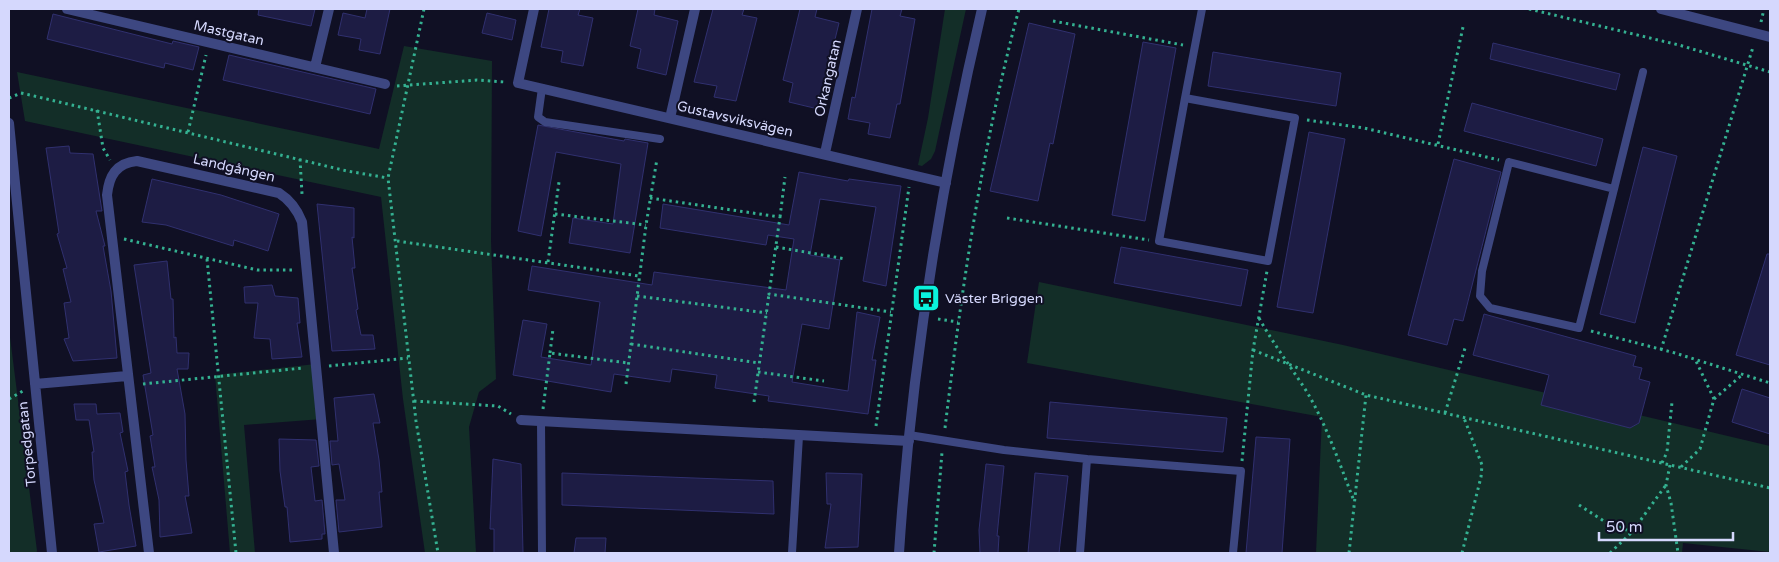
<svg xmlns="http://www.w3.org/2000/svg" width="1779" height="562" font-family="'Varela Round',sans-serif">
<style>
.green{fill:#132e28}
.building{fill:#1d1c44;stroke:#30306f}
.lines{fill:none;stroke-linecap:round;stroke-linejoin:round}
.path{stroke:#34b191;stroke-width:3;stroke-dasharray:2.5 4;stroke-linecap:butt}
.service{stroke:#3d4781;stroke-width:8}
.minor{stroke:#3d4781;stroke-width:10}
.tertiary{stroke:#3d4781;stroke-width:10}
.labels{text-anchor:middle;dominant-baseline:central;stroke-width:4;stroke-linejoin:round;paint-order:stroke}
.street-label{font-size:14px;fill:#d5d8fd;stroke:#101024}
.poi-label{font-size:14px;fill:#d5d8fd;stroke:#101024;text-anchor:start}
</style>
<rect width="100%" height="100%" fill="#101024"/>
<path class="green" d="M945,9H966L935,151L931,159L922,166L918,165L928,118Z
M404,46L492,61L491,241L496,379L479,392L469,427L476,553H425L403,399L381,197L25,121L17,72L379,149Z
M1039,282L1343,345L1770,446V552L1683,543L1682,553H1316L1322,417L1027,363Z
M9,329L37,551L36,553H9Z
M316,364L322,419L244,425L255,553H230L215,375Z"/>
<path class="building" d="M259,9H315L311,26L258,15Z
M367,9H390L380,54L359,50L361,39L338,35L343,13L365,18Z
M549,9H580L578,15L593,18L583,66L561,62L563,51L541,47Z
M638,9H655L654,15L678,21L666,75L637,68L641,49L630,46Z
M713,9H744L742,15L757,18L736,101L714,97L717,86L694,82Z
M800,9H817L815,17L839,23L818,109L789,102L793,83L783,80Z
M872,9H902L900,16L915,19L900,104H897L890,138L868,134L870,123L848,119L852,97L855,98Z
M487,13L516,20L512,40L482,33Z
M53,14L172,44L173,41L199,47L193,70L165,63L164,68L47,39Z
M1029,23L1075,34L1053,144L1050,143L1038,201L990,191Z
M1143,42L1176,48L1145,221L1112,215Z
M1493,43L1620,74L1616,90L1490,59Z
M1213,52L1341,73L1336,106L1208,86Z
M229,55L376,89L370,114L223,80Z
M1472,103L1603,139L1596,166L1464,131Z
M538,125L624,141L625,139L648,143L630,253L569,243L573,218L613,224L621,164L556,152L541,236L518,231Z
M1309,132L1345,139L1313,313L1277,307Z
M69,146L70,153L93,154L102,211H96L105,246H103L111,291L117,358L73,361L64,339L69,338L64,303L71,302L63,269L67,268L57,234L59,233L46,148Z
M1643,147L1677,156L1635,323L1600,314Z
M1454,159L1501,172L1463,321L1454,319L1447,345L1408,335Z
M799,172L848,181L849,179L901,186L886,286L863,281L876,207L820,199L810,255L840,260L829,329L802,324L792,382L848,391L857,312L880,317L872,360H876L868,414L768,401L769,396L715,388L717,375L672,369L670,382L614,374L611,392L513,375L523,320L547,324L541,357L591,365L600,302L528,290L532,266L652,285L654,272L786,290L794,239L768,235L766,245L660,228L663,204L789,225Z
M152,179L221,195L279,214L268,251L234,240L233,246L166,225L142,222Z
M317,204L354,208V238L352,237L355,268H352L358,309L356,310L361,335H373L375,349L332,351Z
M1121,247L1248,270L1241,306L1114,283Z
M1767,254H1770V365L1736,355Z
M167,261L171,299H173L174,338L176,337L177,353H189L188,369H177L185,414L186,460L189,496H185L192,533L160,537L159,500L152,467H155L150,436L153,435L143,375L151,373L134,265Z
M272,285L275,296L298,298L300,323H297L302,357L272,359L270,339L254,338L258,303H245L244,287Z
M1484,314L1636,356L1633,366L1642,368L1639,379L1650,382L1639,423L1630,428L1541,405L1549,375L1473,355Z
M1742,389L1770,398V434L1732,422Z
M374,394L380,423H373L379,460L382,492H379L382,527L339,532L336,500H345L339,464L332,465L330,441H338L334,398Z
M1050,402L1227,418L1223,452L1047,438Z
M74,404H96L97,414L120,413L123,432L120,433L128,471L125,472L129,505L136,546L99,552L94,524L104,523L94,480L92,452H94L89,420H76Z
M1256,437L1290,439L1282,553H1246Z
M279,439L316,440L319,466L311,467L315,501L322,500L325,534H322V539L290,542L287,507H285L280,471Z
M493,459L521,464L523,553H494V529H490Z
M986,464L1004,466L997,536H999L998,553H980L979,530Z
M562,473L773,481L774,514L562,505Z
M826,473L862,474L858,547L825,548L831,504H827Z
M1035,473L1068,476L1059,553H1028Z
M576,538H606L605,553H574Z"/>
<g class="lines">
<path class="path" d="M424,9L388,178L416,421L438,553
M1529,9L1679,45L1770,72
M1053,21L1183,45
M1761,22L1764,9
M397,86L477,80L505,82
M9,98L21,93L30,95L347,171L388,178
M97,110L103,148L110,160
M1307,120L1364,128L1499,160
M188,132L206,55
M1438,144L1463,27
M300,159L302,194
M650,198L780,217L769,294L891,312
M555,214L646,225
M780,217L785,177
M1007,218L1149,240
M124,239L257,270H295
M397,241L639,276
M776,247L846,259
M207,259L236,553
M548,262L559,182
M637,296L767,313
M1259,318C1274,345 1291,367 1307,392C1327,426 1340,465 1354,501
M938,319L958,322
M1591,331L1675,353L1770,383
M631,344L759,363
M1253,350L1366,395L1770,488
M1661,350L1753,47
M550,353L553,329
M329,366L408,358
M758,372L824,381
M143,384L303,368
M626,384L646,225L657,159
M9,399L23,391
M1714,399L1742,375
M414,401L498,406L511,414
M754,402L769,294
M543,409L550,353L628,363
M1445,413L1466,345
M876,426L909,187
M945,428C962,287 982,146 1019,9
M1242,461L1253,350L1267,271
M1662,463L1667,452L1672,402
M1670,465L1666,485L1671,503L1678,553
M1681,467L1700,449L1714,399L1696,361
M1579,505L1607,523L1632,532
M934,553L942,452
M1349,553L1366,395
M1462,553L1481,477L1482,465L1464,418
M1610,553L1632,532L1666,485"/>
<path class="service" d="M542,88L538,117L545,122L660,139
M1185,98L1295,118L1268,261L1159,241Z
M1185,98L1202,9
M1509,162L1614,189L1579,328L1490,308L1480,296L1482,271Z
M1614,189L1643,72
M541,422L542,553
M909,435L1004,450L1087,459
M792,553L799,436
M1080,553L1087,459L1241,471L1233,553"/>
<path class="minor" d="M67,9L385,84
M534,9L518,83L946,183
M315,67L329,9
M670,118L695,9
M9,123L52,553
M825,153L857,9
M35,384L127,376
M521,420L909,441
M149,553L107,195C109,176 116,163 137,161L279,193C290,200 297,209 302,222L334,553
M899,553C911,370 940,188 982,9"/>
<path class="tertiary" d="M1661,9L1770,37"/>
</g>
<defs>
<g id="bus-square" transform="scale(1.4375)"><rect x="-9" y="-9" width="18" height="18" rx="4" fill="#0af3dd" stroke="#101024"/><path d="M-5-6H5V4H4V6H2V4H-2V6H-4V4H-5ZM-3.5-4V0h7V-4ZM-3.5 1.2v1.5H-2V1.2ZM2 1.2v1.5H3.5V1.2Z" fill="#111"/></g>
</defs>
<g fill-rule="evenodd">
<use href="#bus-square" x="926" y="298"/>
</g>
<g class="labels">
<g class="street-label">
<text transform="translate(229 33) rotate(13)">Mastgatan</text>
<text transform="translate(828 78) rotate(-77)">Orkangatan</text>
<text transform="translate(735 119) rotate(13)">Gustavsviksvägen</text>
<text transform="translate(234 168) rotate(13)">Landgången</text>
<text transform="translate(27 444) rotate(-96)">Torpedgatan</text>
</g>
<g class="poi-label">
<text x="945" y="298">Väster Briggen</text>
</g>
</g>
<rect width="1779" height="562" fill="none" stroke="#d5d8fd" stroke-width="20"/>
<path d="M1599 532v8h134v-8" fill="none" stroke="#d5d8fd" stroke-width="2.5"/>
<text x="1606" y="532" font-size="15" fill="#d5d8fd" stroke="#101024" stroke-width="4" paint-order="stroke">50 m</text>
</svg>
